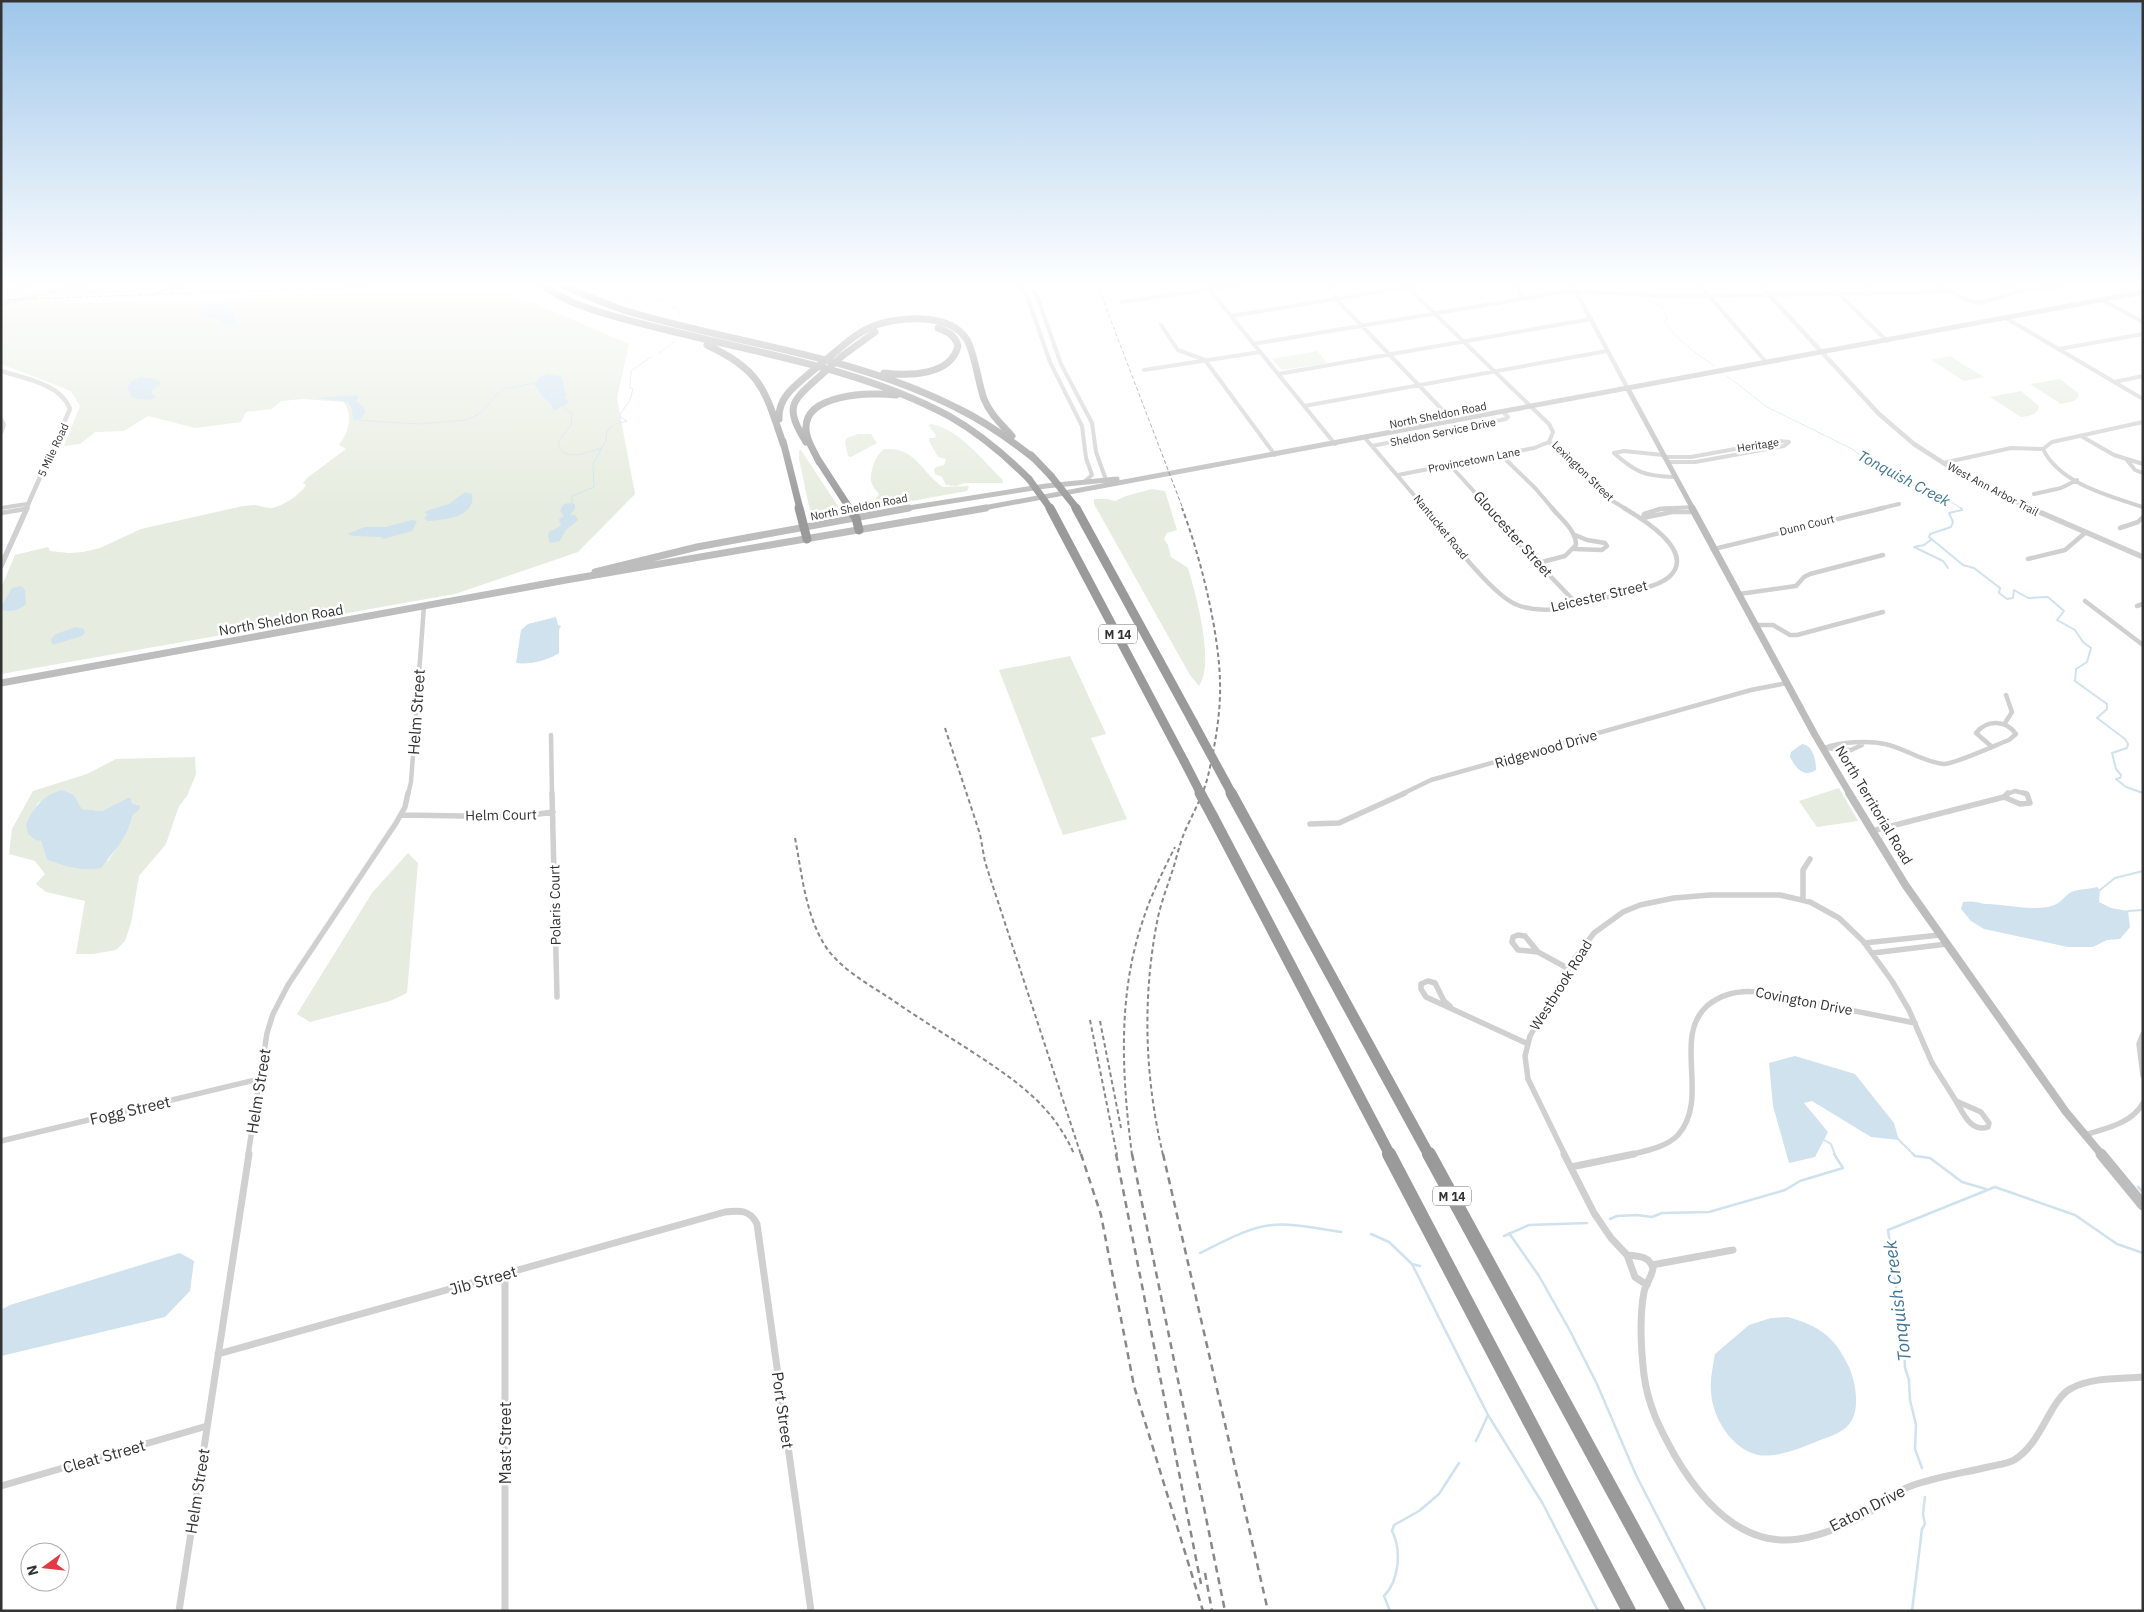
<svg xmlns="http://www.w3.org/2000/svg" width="2144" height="1612" font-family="'IBM Plex Sans',sans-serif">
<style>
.green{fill:#e6ecdf;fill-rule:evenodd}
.water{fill:#cfe2ee}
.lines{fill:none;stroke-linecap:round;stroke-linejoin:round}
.stream-far2{stroke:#cfe2ee;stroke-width:1}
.stream-far1{stroke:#cfe2ee;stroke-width:2}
.stream{stroke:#cfe2ee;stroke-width:2.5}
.minor-far3{stroke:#d0d0d0;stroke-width:4}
.minor-far2{stroke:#d0d0d0;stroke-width:4.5}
.minor-far1{stroke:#d0d0d0;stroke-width:5.5}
.minor{stroke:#d0d0d0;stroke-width:7}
.tertiary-far1{stroke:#d0d0d0;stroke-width:4.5}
.tertiary{stroke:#d0d0d0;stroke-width:5.5}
.secondary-far3{stroke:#bdbdbd;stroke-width:5}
.secondary-far2{stroke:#bdbdbd;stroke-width:7}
.secondary-far1{stroke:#bdbdbd;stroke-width:8}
.secondary{stroke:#bdbdbd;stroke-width:11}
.motorway-far3{stroke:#9a9a9a;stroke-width:7}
.motorway-far2{stroke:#9a9a9a;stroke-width:9}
.motorway-far1{stroke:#9a9a9a;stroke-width:11}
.motorway{stroke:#9a9a9a;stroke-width:14}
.rail-far2{stroke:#888;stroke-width:1;stroke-dasharray:4 2.5;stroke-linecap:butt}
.rail-far1{stroke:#888;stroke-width:2;stroke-dasharray:4.5 3;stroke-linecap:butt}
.rail{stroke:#888;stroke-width:2.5;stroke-dasharray:7 5;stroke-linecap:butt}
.motorway-bridge-far2{stroke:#9a9a9a;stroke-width:7}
.motorway-bridge-far1{stroke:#9a9a9a;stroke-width:9}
.motorway-bridge{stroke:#9a9a9a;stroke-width:11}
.labels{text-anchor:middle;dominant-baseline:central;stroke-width:5;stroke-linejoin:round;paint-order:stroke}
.far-street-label{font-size:11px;fill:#333;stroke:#fff}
.shield{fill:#fff;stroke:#707070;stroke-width:1}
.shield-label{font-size:12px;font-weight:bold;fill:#333}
.street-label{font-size:14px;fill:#333;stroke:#fff}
.water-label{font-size:15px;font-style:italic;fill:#3f7597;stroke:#fff}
.near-street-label{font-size:16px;fill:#333;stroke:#fff}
.near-water-label{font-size:18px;font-style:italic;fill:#3f7597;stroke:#fff}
</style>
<rect width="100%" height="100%" fill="#fff"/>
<path class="green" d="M1,284H182L137,292L84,294L79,303L365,293L495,286L629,344L617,398L635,494L578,552L455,594L1,674V588L15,555L48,547L50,551L69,553L83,552L100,548L141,529L243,506C248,506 255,504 259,506C264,507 267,508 272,508C283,506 300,495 306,485L303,483L307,478L346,449L339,445C349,432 353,416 344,402L303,399L281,401L272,409L246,412L241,422L195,428L148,416L124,431L95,432L80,444L64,446L80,406L71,391L1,364Z
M1317,351L1327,363L1282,370L1272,359Z
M1950,356L1984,377L1964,381L1931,360Z
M2060,379L2078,393V397L2074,401L2061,404L2030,384Z
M2021,391L2039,406C2038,415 2029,416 2021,417L1990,397Z
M931,424C959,429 982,460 1002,479L1003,483H965L956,486L946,485L942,477L935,474L934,470L936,467L944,465L946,459L938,457L929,441V438H935L936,435L928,425Z
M858,434H871L877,443L851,457L848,456L845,442L847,438Z
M885,449C916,447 921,472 943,487L969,486L967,491L862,510L859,503L875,500L879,494C876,490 872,486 871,481C870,471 876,453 885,449Z
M799,450H801L843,514L812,520L799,459Z
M1152,489L1165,491L1177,530L1167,533L1164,539L1168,545L1171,557L1188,568C1196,595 1215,662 1199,686L1190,675L1094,504V499H1107L1115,501L1126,496Z
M1070,656L1106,734L1091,738L1127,819L1063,835L999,670Z
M195,757L196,774L187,796L179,806L166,844L139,876L131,923L125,941L116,950L93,954H76L85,901L46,892L36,884L45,874L35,861L9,854L12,829L33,791L87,774L116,759ZM63,790L74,795L82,809L102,811L129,798L132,800V803L138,805L139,810L133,815L127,832L108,861L57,863L47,860L41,841L26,824L38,803Z
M1839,788L1858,821L1817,827L1799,801Z
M408,853L418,863L407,993L390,1001L310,1022L297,1014L372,893Z"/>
<path class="water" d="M215,304L225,305L233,309V315L238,324L225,327L217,319L203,318L200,314L201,309Z
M548,374L561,376C565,383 562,388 567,395L564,398L569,402L554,411L550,403L543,397L535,385L539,378Z
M140,377L155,379L161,382L159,386L152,390V394L157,397L149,400L133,398L127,387L132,381Z
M357,395L359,396L356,401L364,407L365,413L360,419L353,420L352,409L348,402L317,398Z
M465,492L472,494C476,517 445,520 428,521L424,518L428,515L425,512L426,511L449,504Z
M568,503L575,504V509L570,515H575L578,520L566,530L560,541L550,543L548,536L549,532L561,526L559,519L564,516L560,511L563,505Z
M412,520L417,521L412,531L383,539L381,537L354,536L347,534L365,527H386Z
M21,586L25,590L26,604C18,611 12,612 2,610L1,607L12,588Z
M556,617L558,625L561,626L559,630V653C549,660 529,665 516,663L521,630L528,624Z
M76,627L84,629L85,633L82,636L52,645L51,639L56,634Z
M1802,744C1813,745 1816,760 1816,770C1803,778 1796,768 1790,757L1791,752Z
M63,790L74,795L82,809L102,811L128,798H131L132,803L140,806L139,810L133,815L127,832L119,845L101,868C80,872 67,866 47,860L41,841L36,840L28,834L26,824C34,807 44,794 63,790Z
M2097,887L2100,890L2099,902L2111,908L2128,911L2130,927L2120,939L2107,940L2093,947H2068L1984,929L1971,921L1961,909L1963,902C1977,900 1978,904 1989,904C2009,905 2028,910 2048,907C2063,904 2063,895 2074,891C2081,889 2090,889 2097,887Z
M1795,1056L1855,1074L1894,1123L1899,1140L1871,1137L1812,1101L1804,1103L1828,1132L1815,1157L1789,1163L1773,1106L1769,1063Z
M180,1253L194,1261L190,1291L165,1317L1,1356V1310L10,1305Z
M1788,1317C1819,1326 1834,1336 1848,1365C1855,1379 1860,1406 1852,1420C1844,1434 1827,1437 1813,1443C1798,1449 1775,1458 1758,1455C1732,1449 1712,1418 1711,1391C1710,1379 1713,1366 1715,1354L1749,1325L1771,1318Z"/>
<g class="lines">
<path class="stream-far2" d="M655,284L654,296L658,300L669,301L671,307L680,310L679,317
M1633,284L1642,292
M1651,298L1649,301L1663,307L1667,319L1665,322C1677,341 1696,353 1714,366
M639,305L623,299L636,293L645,284
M659,353L675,341
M1727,376L1767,407L1852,449L1867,460L1927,493L1947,499L1962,509
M563,407L572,413L571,425L558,442C562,464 587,452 602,448
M356,418L355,420L418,424L466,420L481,413L496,395L504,389L536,383
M616,424L627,421L619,416L630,400L633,389L630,388L631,371L651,357
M572,504V496L594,487L593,464L606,440L607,431L614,425"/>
<path class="stream-far1" d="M1961,508L1962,510L1949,513L1953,522L1951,527L1930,534L1929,537L1963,565L1974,568L2000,588L1999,593L2007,599L2013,598L2014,590L2028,598L2048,597L2064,611L2057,620L2075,630L2083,642L2091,648L2087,662L2076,669L2075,681L2107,704V709L2097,718L2125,739L2128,744L2127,748L2112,753L2116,769L2121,775L2120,778L2116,779L2126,787L2143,793
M1932,539L1924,545L1914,547L1943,561L1948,568
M2100,890L2115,878L2143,871
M2128,911L2143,910
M1898,1139L1914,1155
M1824,1140L1831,1144L1835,1155"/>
<path class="stream" d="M1913,1154L1915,1156L1930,1158L1962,1182L1986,1189
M2138,1187L2143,1192
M1610,1219L1617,1216L1637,1215L1652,1217L1662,1213L1709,1212L1785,1190L1800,1181L1843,1168L1834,1154
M1509,1233L1539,1276L1569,1329L1597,1384L1636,1475L1706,1611
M1371,1234L1389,1242L1412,1264L1488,1415L1543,1504L1598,1611
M1504,1236L1529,1225L1587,1223
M1200,1253C1223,1242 1246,1228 1272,1225C1295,1223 1318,1229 1341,1232
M1412,1264L1420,1266
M1476,1441L1488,1415
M1922,1468L1915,1449L1916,1425L1910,1400L1909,1380L1905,1368L1904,1344L1888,1230L1995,1187L2075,1215L2117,1244L2143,1253
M1390,1611L1384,1596C1399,1581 1402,1550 1392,1531L1394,1525L1419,1511L1439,1494L1459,1463
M1912,1611L1922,1529L1925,1524L1923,1514L1925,1497"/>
<path class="minor-far3" d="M1016,284L1026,293L1050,362L1082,426L1086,458L1092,475L1084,482
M1028,284L1037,296L1061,364L1092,423L1096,452L1106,480L1105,484
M1205,284L1335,444
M1327,284L1338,301L1454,422
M1404,284L1549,424L1553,432L1549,442L1611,500L1626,509
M1516,284L1522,298
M1699,284L1766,362
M1829,284L1887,341
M1863,284L1873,293
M1935,284L1968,300L1980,303L2019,291L2058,288L2063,284
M2000,284L2018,291
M2136,284L2143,287
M1,291L20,289L37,284
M154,295L167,289L193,284
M2102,300L2143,322
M1121,302L1247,284
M1231,316L1428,284
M2006,318L2143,399
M1161,325L1178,350L1205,360L1275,455
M1253,344L1569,291L1667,296L1914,293L1947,290
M2059,349L2143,334
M1144,370L1260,352
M1278,374L1591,319
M2114,382L2143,376
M1304,406L1607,351
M1,419L4,425L1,433
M2081,436L2114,455L2143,464
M1365,438L1426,509
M1372,446L1506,419L1508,417L1504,413
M2043,449C2059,483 2109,496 2143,507
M2043,449L2052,442L2143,422
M1500,454L1536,489L1553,509
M1663,455L1624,451L1614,453C1636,473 1645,476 1675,477
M1664,457H1691L1779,441L1789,442
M2127,460L2135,470L2143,473
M1667,462H1695L1784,446L1789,442
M1943,463L2011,448L2043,449
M1449,464L1490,509
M1398,475L1534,448L1549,442
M2034,494L2061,488L2077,480
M1,508L27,504
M1659,509L1692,507
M1878,509L1899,504"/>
<path class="minor-far2" d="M1425,508C1445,532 1489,592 1515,604C1546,618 1588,603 1619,594C1634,590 1661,587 1672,574C1693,549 1641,518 1624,508
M1489,508L1508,532L1577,604
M1,513L25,509
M1643,518L1672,512H1694
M1643,519L1644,514L1660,509L1677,508
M2120,528L2138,522L2143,517
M1574,549L1602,550L1607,546L1605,543L1587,540L1575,535
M1714,549L1883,508
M2028,559L2065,550L2085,533
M1538,563L1565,556L1576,545C1576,530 1561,519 1552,508
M1739,594L1796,586L1804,577L1810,574L1883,555
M2085,601L2143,645
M2137,606L2143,604
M1756,625H1773L1790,635H1797L1883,612
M2005,723L2012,712L2006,695
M551,735L552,794
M1824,748C1840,742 1868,740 1885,744C1905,748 1922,762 1944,764C1955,764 1996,745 2009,740L2016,734C2006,720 1987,719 1976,733L1991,746
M1824,748L1851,750L1862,745
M408,794L411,782L424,606
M1402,794L1431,780L1751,690L1787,683
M2007,794L2015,791L2027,794"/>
<path class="minor-far1" d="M552,793L557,997
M2004,797L2020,804L2030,803L2027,794L2024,793
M2004,797L2008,793
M401,815L518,817L553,812
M1310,824L1339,823L1405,793
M1872,831L2004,797
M1803,900V870L1810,859
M1518,935L1525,936L1538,952L1518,950L1512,942L1513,937Z
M1864,943L1940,935
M1538,952L1569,969
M1873,953L1947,944
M1450,1006L1444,1001L1435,983L1428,981L1421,984V989L1426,997L1526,1043
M2143,1034L2139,1044L2143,1076
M1956,1101L1981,1112L1989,1123L1988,1127C1971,1133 1963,1113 1956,1101Z
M2085,1135C2106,1128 2131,1124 2143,1103
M1,1141L259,1079
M248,1155L267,1033L273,1014L288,985L396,823L405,807L408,793
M1565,1155L1528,1079L1525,1056L1530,1036L1575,958L1594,933L1623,912L1640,905L1674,898L1710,895H1780L1810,902L1839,918L1863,941L1892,981L1909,1010L1932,1063L1956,1101
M1629,1155C1645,1151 1667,1147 1678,1135C1711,1097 1671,1037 1708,1005C1723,993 1741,990 1759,992L1915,1023"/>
<path class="minor" d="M1564,1154L1594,1213L1611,1238L1627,1255L1635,1277L1647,1285
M1571,1167L1634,1154
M1627,1255C1639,1256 1649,1256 1653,1268C1652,1277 1646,1283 1644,1292C1639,1319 1641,1349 1644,1375C1648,1406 1660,1429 1675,1456C1701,1500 1741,1548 1799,1539C1825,1535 1854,1522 1876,1508C1887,1500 1898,1490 1911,1486C1936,1477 1963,1473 1988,1467C1996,1465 2007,1464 2014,1460C2042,1444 2050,1398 2072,1388C2093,1377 2120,1379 2143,1377
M1652,1265L1733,1250
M505,1274V1611
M218,1354L725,1212C740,1210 750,1210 757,1224L811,1611
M1,1486L207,1426
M179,1611L249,1154"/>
<path class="tertiary-far1" d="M1572,284L1628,389
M1759,284L1879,414L1914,444L1959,473L1998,494L2033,509
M1,304L54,291L96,284
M1,371C24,378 61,384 70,409L26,509"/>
<path class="tertiary" d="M2030,508L2143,557
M1,566L27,508"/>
<path class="secondary-far3" d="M1628,389L1693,509
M902,509L1046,486L1117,479
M978,509L2143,292"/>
<path class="secondary-far2" d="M1692,508L1815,735L1850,794
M595,572L697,547L909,508
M1,683L566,580L986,508"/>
<path class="secondary-far1" d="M1849,793L1906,886L2066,1112L2102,1155"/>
<path class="secondary" d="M2101,1154L2143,1205"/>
<path class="motorway-far3" d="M540,284C552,291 564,299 577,304C607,316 639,323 671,331C764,354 864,370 949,416C979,433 1005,455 1029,479
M560,284C583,294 606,305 630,312C738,344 856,356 957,408C986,422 1011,440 1036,460
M707,345C763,371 765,391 784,446
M833,354C844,345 854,335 867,329C892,316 950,311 967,340C975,354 978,382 984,399C990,414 1002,425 1012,436
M842,356L875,332
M884,373C908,376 951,376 958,346C955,335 948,332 938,328
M779,419C778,397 795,386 810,373
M783,441L800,509
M806,442C784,406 791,402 820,376
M1031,455L1051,476
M817,458L850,509
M819,462C815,452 806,441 806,429C804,393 873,392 896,395
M1074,505L1076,509"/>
<path class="motorway-far2" d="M799,508L807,539
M849,508L856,518L859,530
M1050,508L1184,761
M1076,508L1193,722
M1225,781L1232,794"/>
<path class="motorway-far1" d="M1231,793L1429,1155
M1213,817L1390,1155"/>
<path class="motorway" d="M1389,1154L1629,1611
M1429,1154L1678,1611"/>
<path class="rail-far2" d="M1097,284L1183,509
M1,300L445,284"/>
<path class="rail-far1" d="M945,728L980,834L985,862L1081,1155
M795,838C802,874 805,912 824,944C838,967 866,983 888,997C914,1015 941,1032 968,1049C1012,1078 1052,1103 1074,1154
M1090,1020L1117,1155
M1100,1021L1121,1128
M1132,1155C1122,1077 1117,996 1143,920C1151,895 1163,871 1175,847
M1163,1155C1145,1078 1142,1001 1157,922C1160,906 1166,890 1171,875C1176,861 1179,845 1185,831C1193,813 1203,796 1208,776C1215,746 1221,712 1220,682C1219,631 1200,555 1182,508"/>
<path class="rail" d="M1081,1154L1101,1215L1134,1386L1203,1611
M1116,1154L1201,1584
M1132,1154L1225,1611
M1163,1154L1268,1611
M1205,1573L1212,1611"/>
<path class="motorway-bridge-far2" d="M810,373L833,354
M820,376L842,356
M1051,476L1074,505
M1029,479L1050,508"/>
<path class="motorway-bridge-far1" d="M1193,722L1225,781
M1184,761L1201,794"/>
<path class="motorway-bridge" d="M1200,793L1213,817"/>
</g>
<linearGradient id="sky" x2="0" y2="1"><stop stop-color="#9ec6ea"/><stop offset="0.56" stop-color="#fff"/><stop offset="1" stop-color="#fff" stop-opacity="0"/></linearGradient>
<rect width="2144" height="509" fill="url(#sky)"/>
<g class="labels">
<g class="far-street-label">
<text transform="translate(1438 415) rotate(-11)">North Sheldon Road</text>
<text transform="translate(1443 432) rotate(-11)">Sheldon Service Drive</text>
<text transform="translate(1758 445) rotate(-9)">Heritage</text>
<text transform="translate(53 450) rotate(-65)">5 Mile Road</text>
<text transform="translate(1474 460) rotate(-11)">Provincetown Lane</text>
<text transform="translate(1583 471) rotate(44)">Lexington Street</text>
<text transform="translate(1993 489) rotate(28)">West Ann Arbor Trail</text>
<text transform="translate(859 507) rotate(-11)">North Sheldon Road</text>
<text transform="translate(1807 525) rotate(-14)">Dunn Court</text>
<text transform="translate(1441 527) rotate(51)">Nantucket Road</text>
</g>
<g class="shield">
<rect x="1099" y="624.5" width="38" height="19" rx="4"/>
<rect x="1433" y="1186.5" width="38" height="19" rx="4"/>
</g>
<g class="shield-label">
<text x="1118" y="634">M 14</text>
<text x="1452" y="1196">M 14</text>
</g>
<g class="street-label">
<text transform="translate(1513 534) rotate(48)">Gloucester Street</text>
<text transform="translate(1599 596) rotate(-13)">Leicester Street</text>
<text transform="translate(281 620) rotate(-10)">North Sheldon Road</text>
<text transform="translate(1546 749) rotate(-16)">Ridgewood Drive</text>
<text transform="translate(1874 805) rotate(59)">North Territorial Road</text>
<text transform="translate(501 815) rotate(-1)">Helm Court</text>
<text transform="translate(555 905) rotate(-91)">Polaris Court</text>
<text transform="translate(1561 985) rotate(-58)">Westbrook Road</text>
<text transform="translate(1804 1001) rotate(11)">Covington Drive</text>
</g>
<g class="water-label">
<text transform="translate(1904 478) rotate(28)">Tonquish Creek</text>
</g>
<g class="near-street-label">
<text transform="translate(416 712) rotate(-86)">Helm Street</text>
<text transform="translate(258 1091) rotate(-81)">Helm Street</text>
<text transform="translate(130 1110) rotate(-13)">Fogg Street</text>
<text transform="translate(483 1280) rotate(-16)">Jib Street</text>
<text transform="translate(783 1410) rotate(82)">Port Street</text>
<text transform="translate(505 1443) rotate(-90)">Mast Street</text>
<text transform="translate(104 1456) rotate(-16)">Cleat Street</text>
<text transform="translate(197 1491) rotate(-81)">Helm Street</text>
<text transform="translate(1867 1508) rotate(-27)">Eaton Drive</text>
</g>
<g class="near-water-label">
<text transform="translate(1897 1301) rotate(-97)">Tonquish Creek</text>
</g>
</g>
<rect width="2144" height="1612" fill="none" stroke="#333333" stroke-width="5"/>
<g transform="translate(45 1567) rotate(255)"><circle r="24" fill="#ffffff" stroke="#adadad"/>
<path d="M0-4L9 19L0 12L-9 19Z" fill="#e63946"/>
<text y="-8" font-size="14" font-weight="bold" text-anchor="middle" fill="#333333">N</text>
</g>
</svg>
